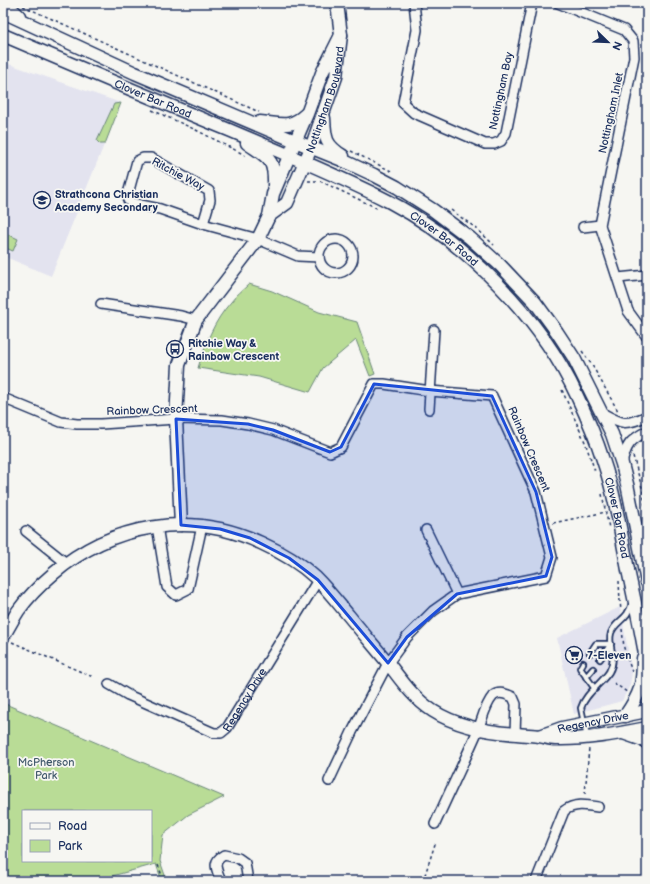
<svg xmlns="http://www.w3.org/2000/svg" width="650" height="884" font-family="'Balsamiq Sans',sans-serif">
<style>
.built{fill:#e3e3ef}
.green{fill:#b9dc96;stroke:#6a867a;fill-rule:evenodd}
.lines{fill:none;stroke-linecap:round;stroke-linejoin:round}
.lane-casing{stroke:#1b2f5e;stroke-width:8}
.street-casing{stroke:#1b2f5e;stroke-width:12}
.secondary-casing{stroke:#1b2f5e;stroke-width:15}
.path{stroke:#1b2f5e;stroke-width:1.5;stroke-dasharray:3 3;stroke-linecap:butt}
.lane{stroke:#f6f6f2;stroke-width:4.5}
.street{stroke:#f6f6f2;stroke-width:9}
.secondary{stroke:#f6f6f2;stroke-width:12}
.marked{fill:#1d4ed8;fill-opacity:0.2;stroke:#1d4ed8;stroke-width:3;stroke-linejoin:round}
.labels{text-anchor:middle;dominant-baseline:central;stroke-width:3.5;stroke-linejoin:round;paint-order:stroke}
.street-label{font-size:11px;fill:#1b2f5e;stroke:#f6f6f2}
.poi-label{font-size:11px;font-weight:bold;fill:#1b2f5e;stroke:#f6f6f2;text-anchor:start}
.park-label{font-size:11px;fill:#425a6c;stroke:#f6f6f2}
</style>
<rect width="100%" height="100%" fill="#f6f6f2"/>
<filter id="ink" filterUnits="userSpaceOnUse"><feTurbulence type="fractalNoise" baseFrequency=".025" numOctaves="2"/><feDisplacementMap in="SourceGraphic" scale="8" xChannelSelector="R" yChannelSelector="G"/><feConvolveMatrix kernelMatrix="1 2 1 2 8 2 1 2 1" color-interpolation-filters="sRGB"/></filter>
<g filter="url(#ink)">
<path class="built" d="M3,62L121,103L51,276L3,256Z
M620,607L632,672L630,685L622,701L574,714L557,638Z"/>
<path class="green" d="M121,103L105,144H100L97,141L114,104Z
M3,232L18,239L13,251L3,247Z
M249,284L272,291L319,312L357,322L375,374L370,376L356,340L323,368L310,392L259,377L198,368C205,344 214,321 231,302C236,295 243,290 249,284Z
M3,703L224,797L188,815L163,835L160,861L167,881H162L156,864L101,879L100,881H3ZM23,811H151V861H23Z"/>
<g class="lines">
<g class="lane-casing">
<path id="lane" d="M590,653L596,644H611
M600,659L611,644
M583,663L580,668L595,689
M586,677L593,669
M587,737L581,708C585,694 601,684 609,672C618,657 607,647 611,633C614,624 622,621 627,614C629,611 631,607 632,603"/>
</g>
<g class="street-casing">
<g id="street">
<path d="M414,3L417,30L403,103L414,113L485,144H494L501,141L506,133L532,3"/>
<path d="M558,3L624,30L633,41L634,57L600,225L628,311L647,337"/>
<path d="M203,224L210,200L209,191L151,158H143L137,161L128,194V200L131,203L160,209L203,224L258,239L298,256L319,257"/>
<path d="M583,227L600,225"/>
<circle cx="336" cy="256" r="17"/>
<path d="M618,278L647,275"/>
<path d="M101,304L181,316L196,320"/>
<path d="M3,398L61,422L77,424H101L176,419L222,420L248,424L273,430L330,452L341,447L374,384H384L430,391L492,396L536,492L552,557L546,576L457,594L433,611L407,637L388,663L352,732L329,781"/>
<path d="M429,409L434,330"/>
<path d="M602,413C622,424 625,426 647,416"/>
<path d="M622,464C626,445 630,440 647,431"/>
<path d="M157,526L167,587L176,595L188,589L202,526"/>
<path d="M426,530L457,594"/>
<path d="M26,531L66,563"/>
<path id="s1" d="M109,684L128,695L214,733H221L227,728L318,580"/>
<path d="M435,824C449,793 464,762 478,730C482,720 485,705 493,696C499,691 506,694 513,697L516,704L515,734"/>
<path d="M221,881C217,870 211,862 224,855L238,858L245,863L248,881"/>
<path d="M536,881L564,811C574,803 586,805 598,807"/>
</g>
</g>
<g class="secondary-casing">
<g id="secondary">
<path d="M5,3L19,16"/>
<path d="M3,12L135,73L295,141L342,160L374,175L397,187L433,210L470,238L500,265L535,302L557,332L574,358L612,434L622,464L627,484L647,582"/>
<path id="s2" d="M3,35C78,67 153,99 229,130C283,153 338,175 390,202C466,242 541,318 577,396C587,417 596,438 603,460C615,495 621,533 628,570C635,602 642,634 647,666"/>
<path d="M324,118C325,138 325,145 343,156"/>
<path d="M260,122C281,124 290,129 306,114"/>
<path d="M247,143C268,158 275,158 274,186"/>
<path id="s3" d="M269,216L287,203L311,148L336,77L341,35L337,3"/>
<path d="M181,525L176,419L179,365L196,320L258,239L269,216L273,194L307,114L322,73L341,35"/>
<path d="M3,637C8,628 13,619 18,611C28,597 40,585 53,574C111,524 191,510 261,543C281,552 300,563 316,578C328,590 338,603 349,616C362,632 375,647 388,663C401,680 414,699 433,711C458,727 488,732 517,734C525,735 533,735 540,736C545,737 550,739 555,739C586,740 617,734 647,728"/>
<path d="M625,716C641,693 643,685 643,658"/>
<path d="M623,733L643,740L647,743"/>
<path id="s4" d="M540,736L562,728L647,711"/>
</g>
</g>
<path class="path" d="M23,6L259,112
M152,110L196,130L245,155
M351,151L391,171
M308,181H320L379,209
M451,210L477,229L494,245
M582,351L592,365L618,411
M562,390L585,442L595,471
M633,456L643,491L647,521
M602,494L609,528
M553,523L606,512
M619,581L620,602L621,610
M622,629L624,648L632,672
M12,642L93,677
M614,683L628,693
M585,794L589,748
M158,865L164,881
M423,881L436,841"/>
<use href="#lane" class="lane"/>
<use href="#street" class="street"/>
<use href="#secondary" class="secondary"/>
</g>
</g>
<path class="marked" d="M374,384L492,396L536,492L552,557L546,576L457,594L407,637L388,663L318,580L289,558L250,538L220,529L181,525L176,419L248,424L273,430L330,452L341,447Z"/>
<defs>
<g id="school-ring" transform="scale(0.9)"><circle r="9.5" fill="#f6f6f2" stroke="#1b2f5e" stroke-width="1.5"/><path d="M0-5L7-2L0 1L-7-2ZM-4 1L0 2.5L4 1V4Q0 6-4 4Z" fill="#1b2f5e"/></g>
<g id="bus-ring" transform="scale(0.9)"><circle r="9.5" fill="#f6f6f2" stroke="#1b2f5e" stroke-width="1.5"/><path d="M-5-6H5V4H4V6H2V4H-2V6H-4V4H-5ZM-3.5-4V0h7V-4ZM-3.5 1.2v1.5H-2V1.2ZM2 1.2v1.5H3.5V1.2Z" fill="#1b2f5e"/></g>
<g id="supermarket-ring" transform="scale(0.9)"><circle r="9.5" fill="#f6f6f2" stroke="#1b2f5e" stroke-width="1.5"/><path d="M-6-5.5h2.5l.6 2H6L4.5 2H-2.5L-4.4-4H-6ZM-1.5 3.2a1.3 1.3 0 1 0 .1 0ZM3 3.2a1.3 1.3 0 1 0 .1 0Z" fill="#1b2f5e"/></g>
</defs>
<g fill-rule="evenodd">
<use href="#school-ring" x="42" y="200"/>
<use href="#bus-ring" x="175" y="349"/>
<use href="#supermarket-ring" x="574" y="655"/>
</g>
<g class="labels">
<g class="street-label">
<text transform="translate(501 91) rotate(-78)">Nottingham Bay</text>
<text stroke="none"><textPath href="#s2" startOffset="163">Clover Bar Road</textPath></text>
<text stroke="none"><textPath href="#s3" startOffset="133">Nottingham Boulevard</textPath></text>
<text transform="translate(611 113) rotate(-78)">Nottingham Inlet</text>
<text transform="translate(178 174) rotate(28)">Ritchie Way</text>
<text stroke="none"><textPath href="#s2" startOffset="487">Clover Bar Road</textPath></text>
<text transform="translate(152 410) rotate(-2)">Rainbow Crescent</text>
<text transform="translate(529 449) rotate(67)">Rainbow Crescent</text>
<text stroke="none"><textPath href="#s2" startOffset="824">Clover Bar Road</textPath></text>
<text stroke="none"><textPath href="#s1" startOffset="164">Regency Drive</textPath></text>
<text stroke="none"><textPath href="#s4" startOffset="55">Regency Drive</textPath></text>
</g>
<g class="poi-label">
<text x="55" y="194">Strathcona Christian<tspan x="55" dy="13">Academy Secondary</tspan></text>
<text x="188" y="343">Ritchie Way &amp;<tspan x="188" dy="13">Rainbow Crescent</tspan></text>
<text x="587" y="655">7-Eleven</text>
</g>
<g class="park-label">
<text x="46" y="762">McPherson<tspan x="46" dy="13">Park</tspan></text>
</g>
</g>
<rect width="650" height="884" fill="none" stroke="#f6f6f2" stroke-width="16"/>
<rect x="8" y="8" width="634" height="868" fill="none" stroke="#1b2f5e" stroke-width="1.5" filter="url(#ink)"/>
<rect x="22" y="810" width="130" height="52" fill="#f6f6f2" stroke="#9ea6b7"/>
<rect x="30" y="823" width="20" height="6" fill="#f6f6f2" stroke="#9ea6b7"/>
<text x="58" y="830" font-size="12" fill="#1b2f5e">Road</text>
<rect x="30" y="840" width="20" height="12" fill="#b9dc96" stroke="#9ea6b7"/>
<text x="58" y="850" font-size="12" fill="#1b2f5e">Park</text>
<g transform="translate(608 42) rotate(113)" stroke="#f6f6f2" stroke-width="3" paint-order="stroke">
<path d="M0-3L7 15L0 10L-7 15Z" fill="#1b2f5e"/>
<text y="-6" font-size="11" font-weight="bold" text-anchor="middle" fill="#1b2f5e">N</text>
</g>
</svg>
